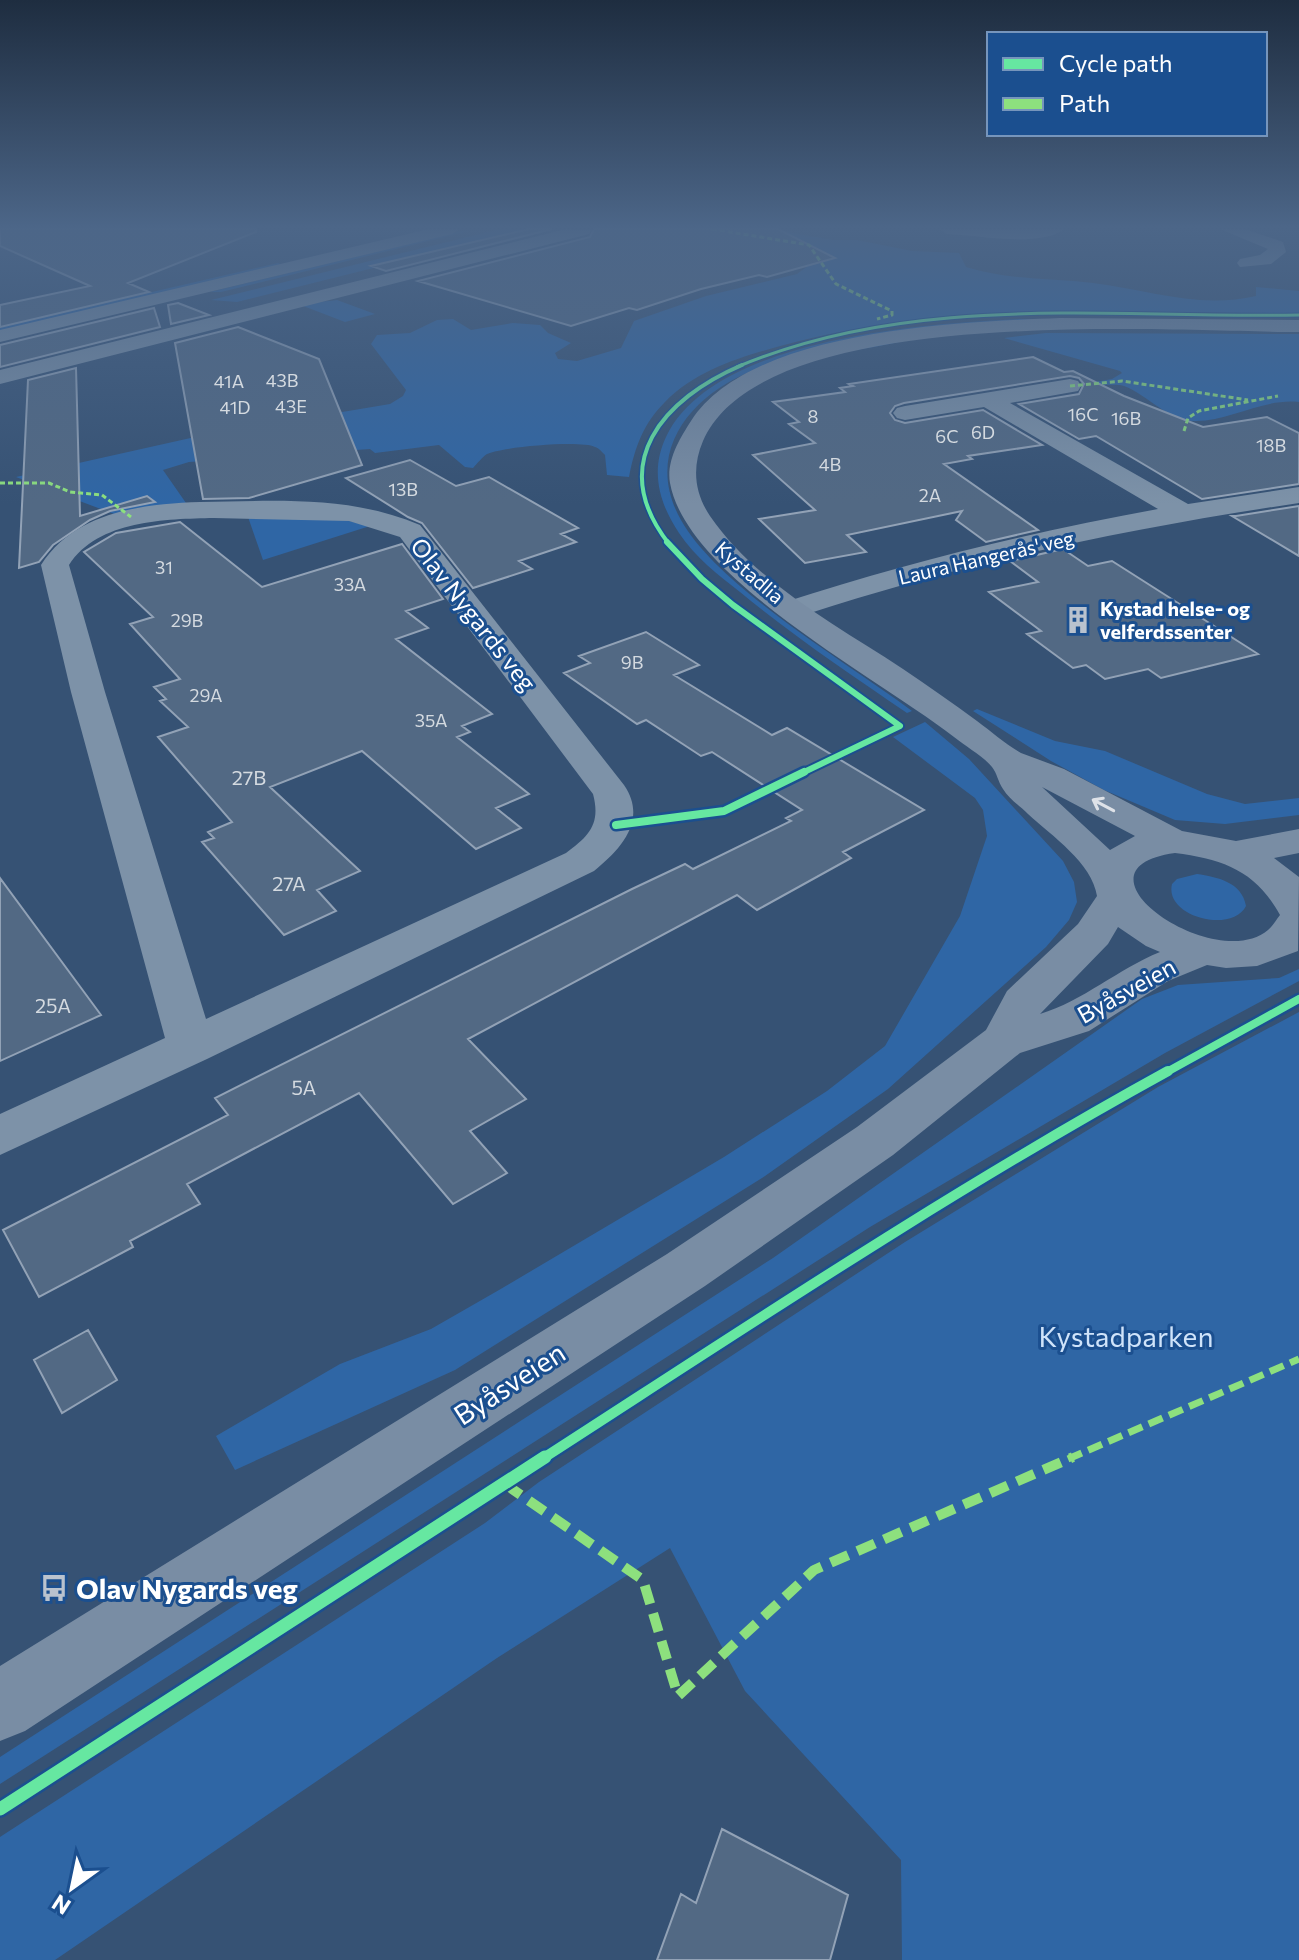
<svg xmlns="http://www.w3.org/2000/svg" width="1299" height="1960" font-family="Commissioner,sans-serif">
<style>
.green{fill:#2f66a5}
.building{fill:#526984;stroke:#92a2b6;stroke-width:2}
.lines{fill:none;stroke-linecap:round;stroke-linejoin:round}
.street{fill:#7d92a8;fill-rule:evenodd}
.secondary{fill:#798da4;fill-rule:evenodd}
.quiet-far2{stroke:#8de07e;stroke-width:3;stroke-dasharray:5 3;stroke-linecap:butt}
.quiet-far1{stroke:#8de07e;stroke-width:7;stroke-dasharray:15 7;stroke-linecap:butt}
.quiet{stroke:#8de07e;stroke-width:10;stroke-dasharray:19 10;stroke-linecap:butt}
.cycleway-far5-casing{stroke:#1b4f8f;stroke-width:5}
.cycleway-far4-casing{stroke:#1b4f8f;stroke-width:7}
.cycleway-far3-casing{stroke:#1b4f8f;stroke-width:10}
.cycleway-far2-casing{stroke:#1b4f8f;stroke-width:13}
.cycleway-far1-casing{stroke:#1b4f8f;stroke-width:15}
.cycleway-casing{stroke:#1b4f8f;stroke-width:18}
.cycleway-far5{stroke:#66e7a1;stroke-width:3}
.cycleway-far4{stroke:#66e7a1;stroke-width:4}
.cycleway-far3{stroke:#66e7a1;stroke-width:6}
.cycleway-far2{stroke:#66e7a1;stroke-width:8}
.cycleway-far1{stroke:#66e7a1;stroke-width:10}
.cycleway{stroke:#66e7a1;stroke-width:13}
.oneway{stroke:#dee2e8}
.labels{text-anchor:middle;dominant-baseline:central;stroke-width:6;stroke-linejoin:round;paint-order:stroke}
.far-number-label{font-size:18px;fill:#d4dae0}
.far-street-label{font-size:20px;fill:#fff;stroke:#1b4f8f}
.far-poi-label{font-size:20px;font-weight:bold;fill:#fff;stroke:#1b4f8f;text-anchor:start}
.number-label{font-size:20px;fill:#d4dae0}
.street-label{font-size:24px;fill:#fff;stroke:#1b4f8f}
.near-park-label{font-size:28px;fill:#cfe3fa;stroke:#1b4f8f}
.near-street-label{font-size:28px;fill:#fff;stroke:#1b4f8f}
.near-poi-label{font-size:28px;font-weight:bold;fill:#fff;stroke:#1b4f8f;text-anchor:start}
</style>
<rect width="100%" height="100%" fill="#365274"/>
<path class="green" d="M500,229H530L237,302L211,300Z
M770,229L833,240H857L912,251L959,253L966,267C1007,280 1050,278 1093,283C1149,290 1199,309 1256,296V287L1299,291V313C1126,314 953,299 784,345C743,356 696,370 665,402C643,424 635,447 629,477L607,475L605,455C602,452 599,448 595,447C581,440 501,447 487,454C482,457 477,464 473,468L465,467L439,445L375,453L370,449L189,462L163,470L186,503L114,514L16,477L204,435L390,404L403,396L406,390L371,344L377,335L410,333L437,320L453,319L471,330L513,323L540,325L548,333L571,343L555,353L558,359L577,361L621,348L634,321L706,296L797,274L812,263Z
M462,231L465,232L221,292H210Z
M278,263L283,265L0,331V327Z
M337,300L375,314L345,322L298,304C311,300 322,303 337,300Z
M1021,319L1299,322C1233,322 1166,322 1100,322C1068,322 1034,318 1003,322C962,327 920,338 879,346C843,353 786,358 754,370C690,395 643,453 681,520C718,587 848,663 912,711L907,713C850,674 793,636 740,592C718,575 695,557 679,533C659,503 650,471 666,437C712,338 926,323 1021,319Z
M1046,333L1299,334V402C1264,398 1230,421 1196,421C1169,422 1148,395 1124,386C1114,383 1105,387 1095,382L1112,379L1122,373L1120,371L1004,338Z
M248,517L341,519L370,526L263,560Z
M977,709L1055,741L1105,751L1207,794L1245,804L1299,798V815L1225,824L1175,820L1104,790L1051,761L973,711Z
M925,722L969,759L1063,861L1074,882L1077,902L1069,920L1046,947L888,1089L765,1176L455,1370L235,1470L216,1436L340,1364L431,1329L499,1290L724,1157L827,1091L885,1046L960,916L987,836L983,810L975,798L893,737Z
M1197,874C1217,877 1242,882 1246,906C1232,934 1164,917 1172,884L1177,879Z
M1299,969V981L1165,1053L870,1227L0,1784V1757L773,1258L1142,999L1178,985L1279,978Z
M1299,1012V1960H902L901,1860L745,1691L670,1548L497,1658L55,1960H0V1837L485,1523L539,1482L905,1242L1158,1087Z"/>
<path class="building" d="M0,229H256V232L128,283L149,292L0,327V305L90,286L0,246Z
M529,229H552L386,271L371,266Z
M594,229H778L835,258L767,277L759,275L701,289L637,310L629,308L571,326L418,281L590,237Z
M178,303L209,315L171,324L168,305Z
M154,308L160,327L0,367V345Z
M238,327L319,359L362,465L249,498L203,499L175,343Z
M1033,357L1064,372L1073,371L1124,396L1203,427L1267,417L1299,433V484L1202,499L1096,436L1079,439L1019,404L1079,394L1084,384L1079,378L1070,376L904,403L895,406L890,413L895,420L905,423L983,410L1042,445L968,456L972,459L944,464L1038,530L986,542L956,520L962,511L847,535L866,552L805,563L759,519L815,510L753,455L815,443L789,424L799,422L773,402L845,392L840,388L853,386L849,384Z
M76,368L80,516L147,496L155,502L110,511L90,520L53,545L39,562L19,568L28,380Z
M410,460L456,486L489,477L578,528L561,534L576,542L519,561L532,569L473,588L422,523L408,517L346,478Z
M1299,506V556L1232,516H1236Z
M180,522L262,587L402,544L443,599L406,611L428,628L396,639L492,714L462,726L470,732L457,737L529,794L496,808L521,828L476,849L362,751L270,787L360,871L317,890L336,911L284,935L202,842L214,838L208,832L232,822L158,737L188,727L160,701L166,699L154,687L180,679L130,624L153,617L84,552L116,533Z
M1063,549L1088,566L1112,561L1258,654L1161,678L1148,669L1105,679L1086,665L1073,668L1027,634L1041,631L989,592L1038,582L1010,561Z
M646,632L699,665L674,675L772,735L787,728L924,810L843,852L851,858L757,910L737,895L468,1039L526,1099L470,1131L507,1173L453,1204L359,1093L187,1184L200,1204L130,1241L133,1247L39,1297L3,1230L228,1115L215,1098L632,889L685,864L693,869L791,821L786,818L802,810L712,752L701,756L646,720L637,724L564,673L590,663L579,656Z
M0,878L101,1015L0,1061Z
M88,1330L117,1380L62,1413L34,1360Z
M722,1829L848,1895L830,1960H657L681,1894L696,1903Z"/>
<g class="lines">
<path class="street" d="M429,229H460L452,234L0,342V330Z
M566,229L591,230L589,234L0,384V370Z
M939,229H1064C1041,248 977,235 947,234Z
M1220,229H1245L1283,242L1286,252L1271,264L1240,267L1237,263L1240,259L1260,255L1268,249Z
M1070,379L1078,381L1081,386L1078,391L1010,403L1188,504L1299,487V503C1130,528 966,562 804,615L793,618L782,615L778,609L782,603C906,563 1031,532 1158,509L984,407L905,420L897,418L893,413L897,408L905,406Z
M200,502C274,501 350,495 420,525L624,785C648,820 621,849 594,871L207,1059L0,1155V1114L165,1038L71,692L41,565C75,512 141,504 200,502ZM214,518L349,521L400,537L593,794C601,824 589,836 566,853L206,1019L105,692L69,565C98,520 166,519 214,518Z"/>
<path class="secondary" d="M1060,318L1299,320V332C1168,332 764,301 703,441C692,467 694,492 710,516C756,583 836,625 903,669C928,686 953,703 977,721C992,732 1005,744 1021,753L1064,769L1182,831L1236,841L1299,829V853L1274,858L1299,877L1298,951L1257,966L1226,968L1207,965L1168,981L1089,1031L1020,1053L893,1155L705,1286L25,1731L0,1741V1666L667,1254L857,1127L986,1030L1007,991L1078,924L1097,896C1092,863 1052,836 1028,814C1020,806 1009,799 1003,789C998,782 997,773 992,767C983,756 965,746 954,737C880,679 687,578 670,483C666,461 680,438 691,421C750,329 960,322 1060,318ZM1042,787L1135,836L1110,850ZM1175,853C1223,859 1256,871 1280,915C1276,920 1273,926 1268,930C1215,975 1060,869 1175,853ZM1118,927L1146,946L1160,952C1118,969 1083,1001 1040,1014L1108,944Z"/>
<path class="quiet-far2" d="M712,229L809,245L836,284L892,311V315L877,319
M1070,386L1122,381L1248,400
M1184,431L1188,418L1199,411L1278,396
M0,483H49L70,492L102,495L131,517"/>
<path class="quiet-far1" d="M1068,1459L1299,1359"/>
<path class="quiet" d="M505,1484L643,1580L678,1696L814,1570L1073,1457"/>
<g class="cycleway-far5-casing">
<path id="cycleway-far5" d="M737,367C914,292 1112,318 1299,315"/>
</g>
<g class="cycleway-far4-casing">
<path id="cycleway-far4" d="M669,544C606,463 663,399 742,365"/>
</g>
<g class="cycleway-far3-casing">
<path id="cycleway-far3" d="M667,542L702,579L733,605L900,726L800,774"/>
</g>
<g class="cycleway-far2-casing">
<path id="cycleway-far2" d="M616,825L724,811L804,772
M1165,1073L1299,999"/>
</g>
<g class="cycleway-far1-casing">
<path id="cycleway-far1" d="M542,1459C748,1326 953,1189 1168,1071"/>
</g>
<g class="cycleway-casing">
<path id="cycleway" d="M0,1809L545,1457"/>
</g>
<use href="#cycleway-far5" class="cycleway-far5"/>
<use href="#cycleway-far4" class="cycleway-far4"/>
<use href="#cycleway-far3" class="cycleway-far3"/>
<use href="#cycleway-far2" class="cycleway-far2"/>
<use href="#cycleway-far1" class="cycleway-far1"/>
<use href="#cycleway" class="cycleway"/>
</g>
<defs><path id="oneway-shaft" d="M-6 0H5M1.5-3L5.5 0L1.5 3" fill="none" stroke-width="1.6" stroke-linecap="round" stroke-linejoin="round" transform="scale(2)"/></defs>
<use class="oneway" href="#oneway-shaft" transform="translate(1103 805) rotate(-152)"/>
<linearGradient id="sky" x2="0" y2="1"><stop stop-color="#1e2d40"/><stop offset="0.45" stop-color="#4c6688"/><stop offset="1" stop-color="#4c6688" stop-opacity="0"/></linearGradient>
<rect width="1299" height="504" fill="url(#sky)"/>
<defs>
<g id="building-bare" transform="scale(2.16)"><path d="M-4-6H4V6H1V3H-1V6H-4ZM-2.5-4.3h1.7v1.8h-1.7ZM.8-4.3h1.7v1.8H.8ZM-2.5-1h1.7V.8h-1.7ZM.8-1h1.7V.8H.8Z" fill="#b9c2ce" stroke="#1b4f8f" stroke-width="2.5" paint-order="stroke"/></g>
<g id="bus-bare" transform="scale(2.16)"><path d="M-5-6H5V4H4V6H2V4H-2V6H-4V4H-5ZM-3.5-4V0h7V-4ZM-3.5 1.2v1.5H-2V1.2ZM2 1.2v1.5H3.5V1.2Z" fill="#b9c2ce" stroke="#1b4f8f" stroke-width="2.5" paint-order="stroke"/></g>
</defs>
<g fill-rule="evenodd">
<use href="#building-bare" x="1078" y="620"/>
<use href="#bus-bare" x="54" y="1588"/>
</g>
<g class="labels">
<g class="far-number-label">
<text x="282" y="380">43B</text>
<text x="229" y="381">41A</text>
<text x="291" y="406">43E</text>
<text x="235" y="407">41D</text>
<text x="1083" y="414">16C</text>
<text x="813" y="416">8</text>
<text x="1126" y="418">16B</text>
<text x="983" y="432">6D</text>
<text x="947" y="436">6C</text>
<text x="1271" y="445">18B</text>
<text x="830" y="464">4B</text>
<text x="403" y="489">13B</text>
<text x="930" y="495">2A</text>
<text x="164" y="567">31</text>
<text x="350" y="584">33A</text>
<text x="187" y="620">29B</text>
<text x="632" y="662">9B</text>
<text x="206" y="695">29A</text>
<text x="431" y="720">35A</text>
</g>
<g class="far-street-label">
<text transform="translate(986 557) rotate(-13)">Laura Hangerås' veg</text>
<text transform="translate(750 572) rotate(41)">Kystadlia</text>
</g>
<g class="far-poi-label">
<text x="1100" y="608">Kystad helse- og<tspan x="1100" dy="23">velferdssenter</tspan></text>
</g>
<g class="number-label">
<text x="249" y="777">27B</text>
<text x="289" y="883">27A</text>
<text x="53" y="1005">25A</text>
<text x="304" y="1087">5A</text>
</g>
<g class="street-label">
<text transform="translate(474 614) rotate(52)">Olav Nygards veg</text>
<text transform="translate(1126 990) rotate(-29)">Byåsveien</text>
</g>
<g class="near-park-label">
<text x="1126" y="1336">Kystadparken</text>
</g>
<g class="near-street-label">
<text transform="translate(509 1383) rotate(-33)">Byåsveien</text>
</g>
<g class="near-poi-label">
<text x="76" y="1588">Olav Nygards veg</text>
</g>
</g>
<rect x="987" y="32" width="280" height="104" fill="#1b4f8f" stroke="#7695bc" stroke-width="2"/>
<rect x="1003" y="58" width="40" height="12" fill="#66e7a1" stroke="#7695bc" stroke-width="2"/>
<text x="1059" y="72" font-size="24" fill="#ffffff">Cycle path</text>
<rect x="1003" y="98" width="40" height="12" fill="#8de07e" stroke="#7695bc" stroke-width="2"/>
<text x="1059" y="112" font-size="24" fill="#ffffff">Path</text>
<g transform="translate(72 1888) rotate(213)" stroke="#1b4f8f" stroke-width="6" paint-order="stroke">
<path d="M0-6L14 30L0 20L-14 30Z" fill="#ffffff"/>
<text y="-12" font-size="22" font-weight="bold" text-anchor="middle" fill="#ffffff">N</text>
</g>
</svg>
